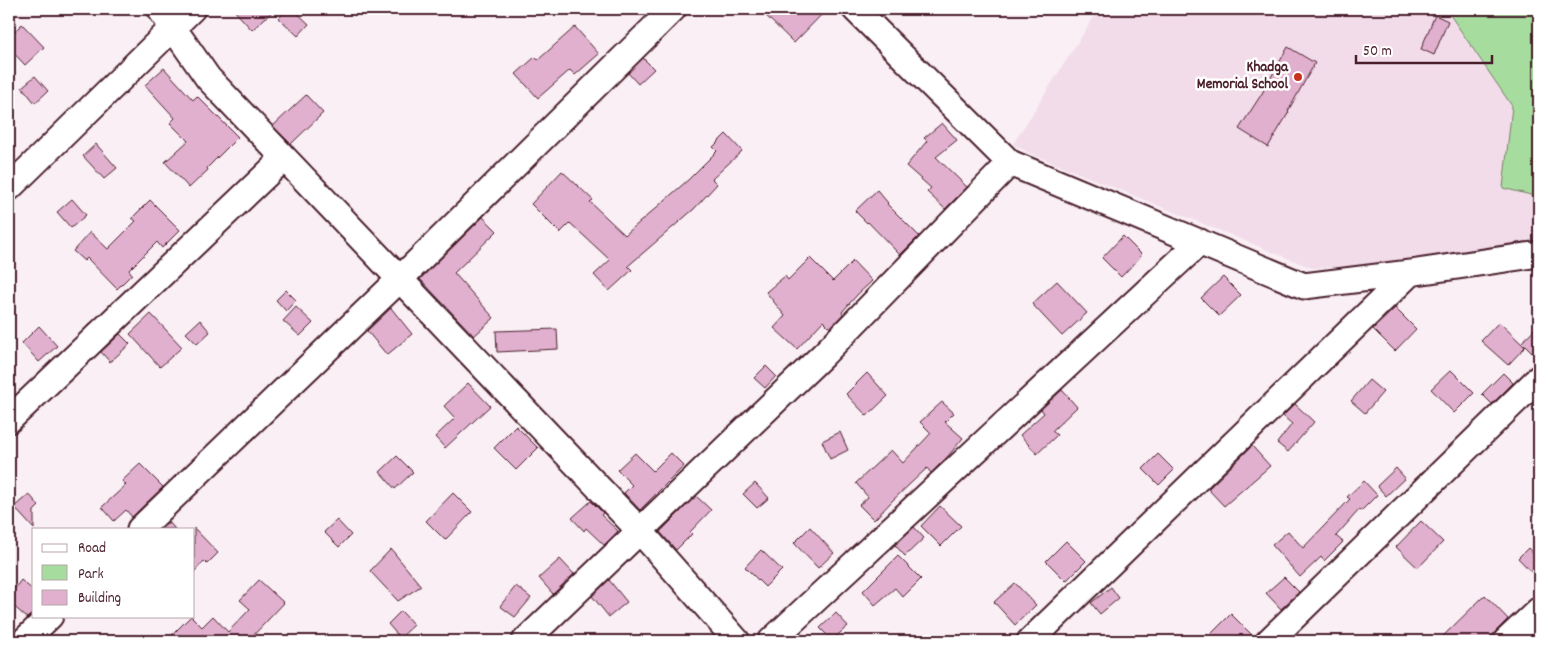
<svg xmlns="http://www.w3.org/2000/svg" width="1548" height="650" font-family="Dekko,sans-serif">
<style>
.built{fill:#f2dcea}
.green{fill:#a7dc9f;stroke:#787e65}
.building{fill:#e1b0cf;stroke:#4a1f2b}
.lines{fill:none;stroke-linecap:round;stroke-linejoin:round}
.minor-casing{stroke:#4a1f2b;stroke-width:29}
.minor{stroke:#fff;stroke-width:25}
.poi-dot{fill:#c8321e;stroke:#fff;stroke-width:2}
.labels{text-anchor:middle;dominant-baseline:central;stroke-width:5;stroke-linejoin:round;paint-order:stroke}
.poi-label{font-size:15px;font-weight:bold;fill:#4a1f2b;stroke:#fff;text-anchor:end}
</style>
<rect width="100%" height="100%" fill="#f9eff5"/>
<filter id="ink" filterUnits="userSpaceOnUse"><feTurbulence type="fractalNoise" baseFrequency=".02" numOctaves="2"/><feDisplacementMap in="SourceGraphic" scale="10" xChannelSelector="R" yChannelSelector="G"/><feConvolveMatrix kernelMatrix="1 2 1 2 8 2 1 2 1" color-interpolation-filters="sRGB"/></filter>
<g filter="url(#ink)">
<path class="built" d="M1099,9H1539V252L1401,264L1312,268L1029,153L1013,144Z"/>
<path class="green" d="M1446,9H1539V197L1503,188L1512,106Z"/>
<path class="building" d="M233,9H275L252,30Z
M288,9H293L309,24L298,36L279,18Z
M759,9H827L794,43Z
M1435,15L1448,21L1434,55L1421,49Z
M22,24L44,47L25,65L9,48V37Z
M575,27L599,54L575,75L570,70L538,98L516,74L535,57L538,60Z
M1288,47L1315,63L1288,111L1289,112L1268,147L1239,129L1261,95Z
M643,58L654,69L638,84L628,73Z
M164,68L193,100L197,96L238,137L207,168L208,170L189,188L165,162L188,141L170,123L175,118L145,85Z
M35,76L48,91L35,103L22,87Z
M306,95L323,113L291,144L273,126Z
M942,123L957,140L936,157L967,187L945,209L927,192L931,188L906,166L927,141L924,138Z
M726,134L742,151L712,179L717,184L694,209L628,266L632,270L609,291L594,275L610,260L570,223L560,233L531,204L562,171L593,200L590,202L625,235L688,180L717,151L713,147Z
M96,144L117,168L104,179L83,156Z
M877,190L888,203L887,204L919,236L900,255L868,222L867,223L855,211Z
M72,199L86,215L71,228L57,212Z
M150,200L180,230L162,248L157,242L129,270L132,274L117,289L87,258L84,261L73,251L90,232L108,249L136,221L132,218Z
M483,217L497,231L454,273L494,318L474,336L420,279Z
M1123,236L1142,255L1121,277L1102,258Z
M810,258L833,281L853,261L872,281L857,295L842,312L843,314L830,328L823,321L797,349L774,328L785,316L766,292L785,276L788,280Z
M1223,277L1241,295L1219,316L1201,298Z
M1057,281L1087,313L1062,336L1032,304Z
M286,290L296,300L286,311L276,300Z
M296,307L313,323L300,336L283,321Z
M391,308L412,334L387,355L367,331Z
M1395,308L1416,329L1395,351L1373,329Z
M151,314L182,347L160,367L130,334Z
M200,320L210,332L197,344L186,333Z
M1499,322L1525,347L1508,365L1481,341Z
M1539,324V359L1522,342Z
M39,326L57,346L39,362L22,343Z
M557,329L558,349L497,352L496,331Z
M120,334L130,344L110,362L101,352Z
M766,366L776,376L765,388L754,378Z
M1451,370L1474,393L1454,413L1431,389Z
M867,373L888,396L867,416L846,394Z
M1503,373L1513,383L1492,404L1482,394Z
M1369,380L1383,392L1365,413L1351,401Z
M468,383L490,406L445,448L435,437L455,418L444,406Z
M1062,390L1077,407L1052,431L1057,435L1037,454L1020,435L1044,413L1041,409Z
M942,402L954,413L945,422L963,438L949,455L931,473L927,468L893,500L874,520L859,505L868,497L856,483L891,450L903,463L931,433L920,422Z
M1295,404L1314,422L1288,452L1277,443L1292,424L1283,416Z
M516,426L538,448L516,470L494,448Z
M840,432L848,450L830,459L822,441Z
M1252,446L1270,466L1224,506L1208,489Z
M635,453L653,471L671,453L684,466L640,510L624,493L632,485L617,470Z
M1158,454L1174,470L1159,485L1143,469Z
M397,456L413,472L395,489L380,472Z
M140,464L163,487L132,517L126,510L114,521L102,507L126,485L122,481Z
M1396,468L1405,478L1386,496L1377,486Z
M1364,481L1377,495L1361,511L1359,510L1336,536L1343,542L1324,561L1321,557L1300,577L1272,545L1288,531L1303,548L1350,499L1347,497Z
M755,483L769,498L757,508L743,494Z
M453,493L472,512L445,540L426,521Z
M29,494L39,506L34,511V529L14,507Z
M696,496L711,510L690,532L692,534L676,550L660,532Z
M591,501L603,513L601,515L618,531L604,545L586,528L584,531L572,518Z
M940,506L961,526L941,546L921,526Z
M337,520L351,535L339,547L324,532Z
M1421,521L1443,542L1418,568L1396,547Z
M169,522L175,529H161Z
M810,527L834,553L818,568L794,543Z
M914,527L924,538L905,556L895,545Z
M194,528L218,553L207,564L204,561L194,572Z
M1066,541L1086,561L1066,581L1046,561Z
M1528,548L1539,560V580L1518,558Z
M391,549L421,586L398,601L370,571Z
M761,550L782,570L765,587L745,567Z
M898,556L921,579L903,597L895,588L875,605L863,591Z
M560,559L574,574L553,594L539,578Z
M1284,577L1299,592L1281,609L1266,593Z
M21,580L34,591V612L27,618L9,602V596Z
M259,580L284,603L248,641H166L191,616L202,627L213,616L228,632L250,609L240,600Z
M609,580L627,602L609,617L592,596Z
M1015,583L1036,605L1015,625L994,602Z
M516,586L531,598L515,617L500,606Z
M1111,587L1119,598L1100,614L1091,603Z
M1485,595L1508,619L1496,631L1493,636L1487,641H1438Z
M401,611L414,625L400,638L388,624Z
M836,613L848,626L832,640L820,628Z
M1231,614L1255,638V641H1217L1211,634Z"/>
<g class="lines">
<g class="minor-casing">
<path id="minor" d="M160,9L208,78L640,531L737,641
M855,9L1010,163L1304,286L1410,273L1539,254
M9,188L192,9
M9,420L284,158
M140,529L400,279L673,9
M24,641L50,616
M525,641L823,355L1010,163
M771,641L1200,242
M1030,641L1410,273
M1269,641L1539,378
M1506,641L1539,610"/>
</g>
<use href="#minor" class="minor"/>
</g>
</g>
<circle class="poi-dot" cx="1298" cy="77" r="5"/>
<g class="labels">
<g class="poi-label">
<text x="1288" y="68">Khadga<tspan x="1288" dy="17">Memorial School</tspan></text>
</g>
</g>
<rect width="1548" height="650" fill="none" stroke="#fff" stroke-width="30"/>
<rect x="15" y="15" width="1518" height="620" fill="none" stroke="#4a1f2b" stroke-width="2" filter="url(#ink)"/>
<rect x="32" y="528" width="162" height="90" fill="#ffffff" stroke="#b7a5aa"/>
<rect x="42" y="544" width="25" height="8" fill="#ffffff" stroke="#b7a5aa"/>
<text x="78" y="552" font-size="15" fill="#4a1f2b">Road</text>
<rect x="42" y="565" width="25" height="15" fill="#a7dc9f" stroke="#b7a5aa"/>
<text x="78" y="578" font-size="15" fill="#4a1f2b">Park</text>
<rect x="42" y="590" width="25" height="15" fill="#e1b0cf" stroke="#b7a5aa"/>
<text x="78" y="602" font-size="15" fill="#4a1f2b">Building</text>
<path d="M1356 55v8h136v-8" fill="none" stroke="#4a1f2b" stroke-width="2.5"/>
<text x="1363" y="55" font-size="15" fill="#4a1f2b" stroke="#ffffff" stroke-width="4" paint-order="stroke">50 m</text>
</svg>
